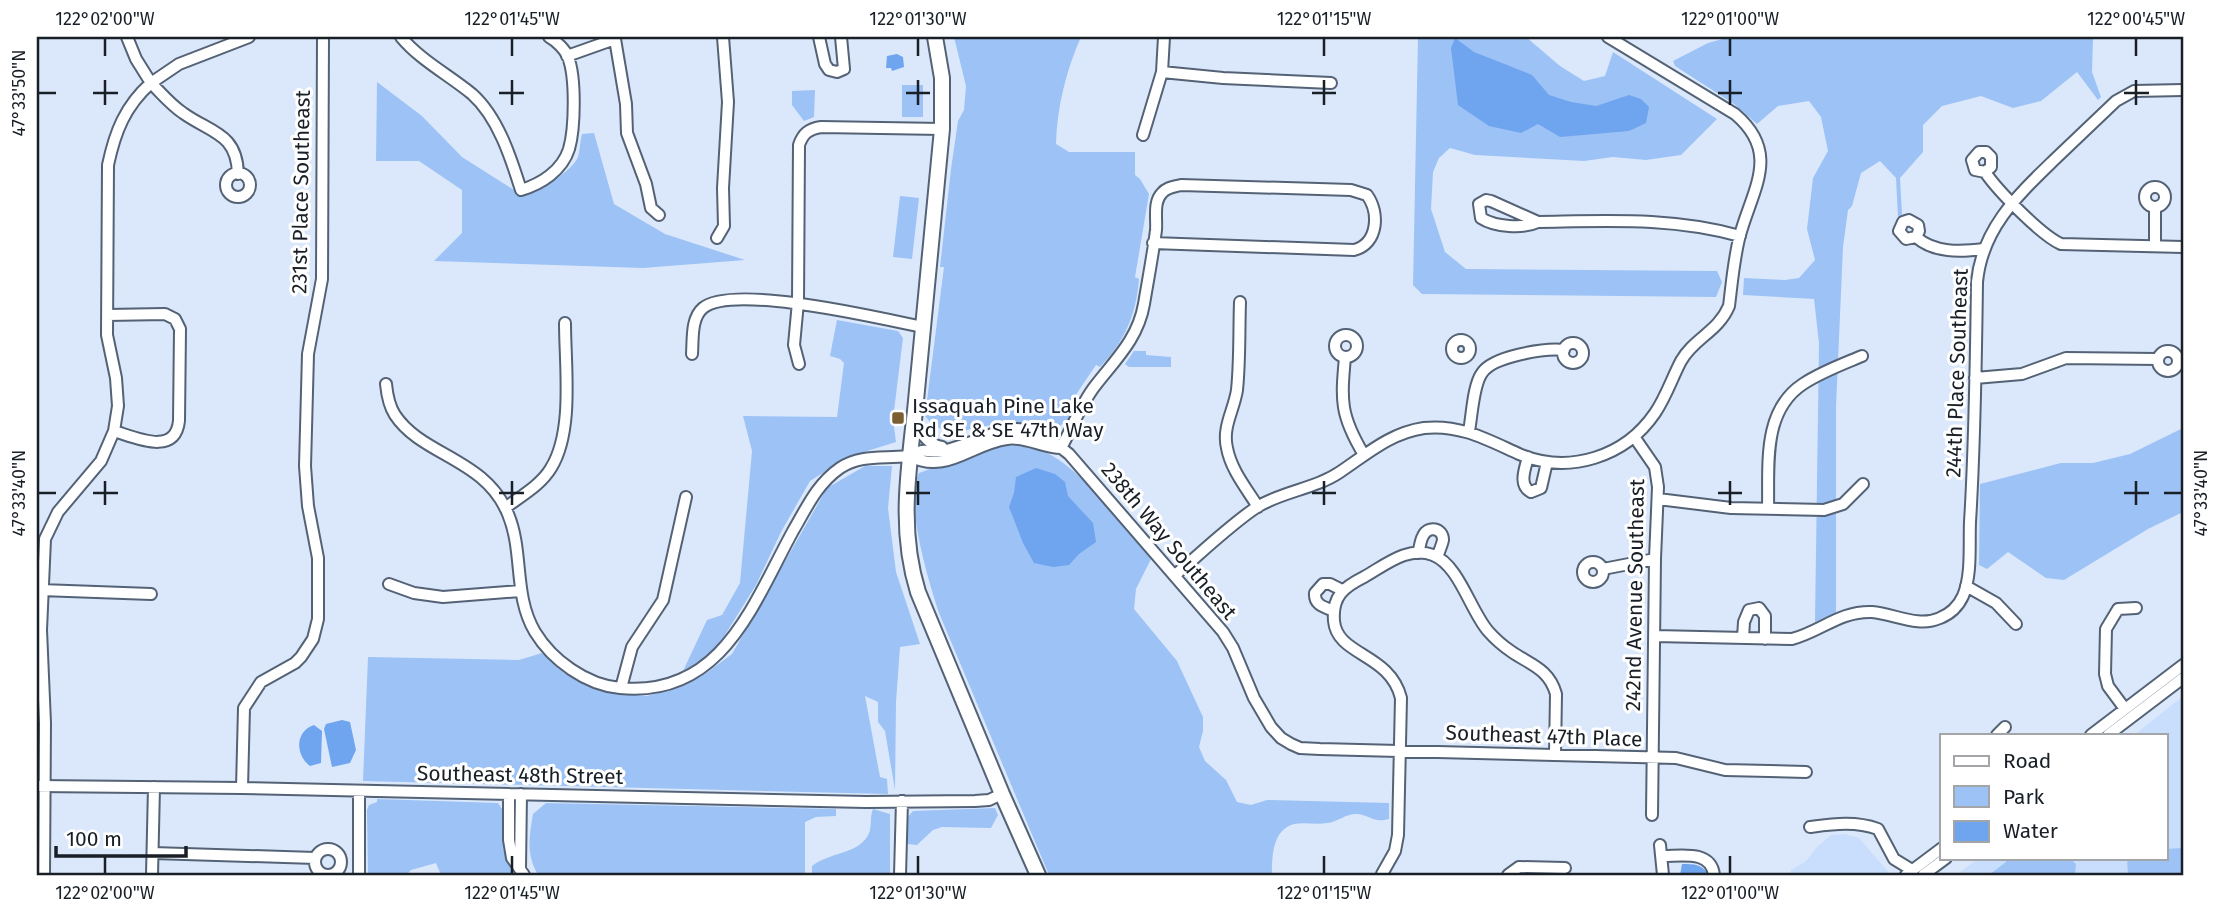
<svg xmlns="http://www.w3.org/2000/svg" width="2220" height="912" font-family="'Fira Sans',sans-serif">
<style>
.built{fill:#c9defc}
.green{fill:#9dc2f6}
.water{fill:#6fa4ee}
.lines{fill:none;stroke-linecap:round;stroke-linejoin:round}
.minor-casing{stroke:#546275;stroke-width:14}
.major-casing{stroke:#546275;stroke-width:18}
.minor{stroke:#fff;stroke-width:10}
.major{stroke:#fff;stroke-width:14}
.ticks{fill:none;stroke:#191f27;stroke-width:2.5}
.poi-dot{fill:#7b5e31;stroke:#fff;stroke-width:2.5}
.labels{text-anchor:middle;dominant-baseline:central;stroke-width:6;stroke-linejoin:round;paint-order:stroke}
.street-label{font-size:21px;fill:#191f27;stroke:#fff}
.poi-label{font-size:21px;fill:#191f27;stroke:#fff;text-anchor:start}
.neatline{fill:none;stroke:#191f27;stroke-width:2.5}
.ticks-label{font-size:18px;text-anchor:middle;fill:#191f27}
</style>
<rect width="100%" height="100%" fill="#dbe8fb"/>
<path class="built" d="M2183,696V875H1956L1979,858H2166V735H2134Z
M1844,834L1859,838L1891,875H1790L1791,870L1806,861L1817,847L1831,835Z"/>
<path class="green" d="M954,37H1081C1066,71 1057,107 1056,144L1069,152H1135V175L1140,179L1149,194L1135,277L1139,279C1136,315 1125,341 1100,367L1096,365L1077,393L1069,419L1052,432C1036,430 1019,426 1002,425C973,423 949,446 925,416L944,267H940L951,169L958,121L964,110L966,86Z
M1418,37H1526L1560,66L1584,81L1605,76L1613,52L1717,119L1681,155L1646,160L1613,157L1584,161L1475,155L1450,148L1439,158L1433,172L1431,209L1445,252L1466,269L1717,271L1722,282L1716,297L1422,294L1413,285Z
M1730,37H2054L2093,39L2092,72L2101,97L2098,100L2077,72L2041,101L2013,108L1981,96L1942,106L1923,125V152L1900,178L1902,214L1898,217L1896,178L1880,161L1861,173L1852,206L1848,210L1843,247L1836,407V613L1815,622L1819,343L1814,299L1743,295L1744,278L1785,280L1799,278L1815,260L1807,229L1813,178L1828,151L1821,117L1809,101L1778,106L1757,124L1734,104L1675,66L1673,61L1708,43Z
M377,82L422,116L462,157L522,195C538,190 571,173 578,157C580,150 580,141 582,134L594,133L614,204L665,234L745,260L643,268L434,261L462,233V190L419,161H376Z
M902,85H923V117H902Z
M815,90L814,117L804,121L792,105V91Z
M900,196L919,198L912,259L893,257Z
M837,320L898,331L903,338L893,419L896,442L848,457L810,481L781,532L756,585L715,651L683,671L707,620L722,615L740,583L752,451L743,416L837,417L844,363L840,359L830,356Z
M1134,351H1146V355L1171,357V367H1129L1125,364Z
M2183,428V512L2148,529L2064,580L2046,578L2008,552L1987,569L1979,565L1980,484L2061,463H2093L2130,454Z
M1008,445C1018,446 1030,446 1040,450C1078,463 1126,528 1151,559L1136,589L1134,609L1177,661L1203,717V731L1199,747L1205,761L1226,780L1237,802L1251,805L1267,800L1389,803V819C1373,823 1372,816 1358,814C1346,813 1338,822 1327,823C1316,825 1305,822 1294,824C1272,830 1272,857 1272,875H1049L939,613C929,582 904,502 919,473L975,452Z
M865,466H892L888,508L896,572L920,644L900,647L896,702L895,790L885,731L878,722V702L865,696L880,777L887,779L888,794L363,781L368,657L519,660L542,653L565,674L604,692L647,696L681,686L705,674L732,654L827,488Z
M377,799L498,803L502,809L503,849L513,875H441L436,863L411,870L406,875H368L367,810L369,805L377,802Z
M546,803L836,809V816L816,817L805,822V875H538C526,853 529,838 533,814Z
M995,808L998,815L991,828L942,827L933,830L917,845L907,844V818L913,811Z
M873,809L890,814V875H812V866C828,853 856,854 867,837C873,829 869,818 873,809Z
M2183,848V875H2128L2127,858H2166V849Z
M2011,858H2069L2076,864L2075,875H1989Z"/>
<path class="water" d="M1455,38L1474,52L1532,75L1549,95L1571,102L1596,106L1629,95L1641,99L1649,107L1646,123L1629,131L1560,137L1538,124L1521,133L1489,126L1458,105L1451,48Z
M897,54L903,57L904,67L892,71L891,68H886L887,56Z
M1036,468L1055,474L1065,482L1068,496L1093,523L1096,542L1079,554L1069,565L1053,567L1034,563L1023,543L1009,507L1014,493L1016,477Z
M342,720L350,722L356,750L350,763L332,767L324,729L326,724Z
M314,725L322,731L321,763L310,766C295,755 295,731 314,725Z
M1682,864C1694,864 1703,864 1708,875H1680Z"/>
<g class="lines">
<g class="minor-casing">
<path id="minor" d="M401,37C420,60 449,75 472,94C498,117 511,158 521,190C541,184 562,171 569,149C575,128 576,77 568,57C565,49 556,41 549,37
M819,37L825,64L829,70L837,72L844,69L841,37
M567,56L615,39L626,104L627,133L646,184L651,208L659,215
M1162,72L1223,78L1331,83
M1143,135L1162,72L1164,37
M1985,172L1991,167V157L1986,152H1979L1972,160L1975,170L1985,172C1998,191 2041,235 2061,244L2183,247
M226 185a12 12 0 1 1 24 0a12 12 0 1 1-24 0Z
M238,174C237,133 211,133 183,113C171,105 161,93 151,83L179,64L249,37
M2145 197a10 10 0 1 1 20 0a10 10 0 1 1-20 0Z
M2155,208V246
M1538,222L1491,201L1486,200L1479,204L1481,218C1495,227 1523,229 1538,222C1608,221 1672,217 1740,236
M1916,237L1919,231L1918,225L1909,220L1903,222L1899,231L1906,239L1916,237C1934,253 1960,252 1984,249
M717,238L724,226L723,188L728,102L723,37
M1240,302C1239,331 1240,361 1237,390C1234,410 1222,427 1227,448C1231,470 1247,489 1258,507
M107,315L165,314L175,319L180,329L179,421C175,456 137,438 114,431
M1335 346a11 11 0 1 1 22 0a11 11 0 1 1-22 0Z
M1452 349a9 9 0 1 1 18 0a9 9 0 1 1-18 0Z
M1563 353a10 10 0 1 1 20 0a10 10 0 1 1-20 0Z
M2158 361a10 10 0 1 1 20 0a10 10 0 1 1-20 0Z
M692,354C693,339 691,318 703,308C733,283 883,319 923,327
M1345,357C1341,401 1340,415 1364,455
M799,364L794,345L798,302L799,145C803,133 809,129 821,127L942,129
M1975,378L2022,374L2066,358L2158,359
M386,384C387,394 389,406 395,415C422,456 485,458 508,514C524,552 513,595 535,632C552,660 586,685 620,688C722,698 753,604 793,531C807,507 817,484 840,468C861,454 884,459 907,456C912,456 917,452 922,451C929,450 936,453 943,451C1000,437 1013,408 1069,454L1223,632L1233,648L1254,698L1271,727L1281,738L1291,744L1300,748L1320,749L1676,758L1725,770L1806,772
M914,420C922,433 926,444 942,447
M1469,431C1472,416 1473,385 1482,373C1493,356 1545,348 1564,350
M1635,438L1655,467L1658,487L1655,559L1652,815
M1061,448C1072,428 1081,404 1095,386C1115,360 1138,339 1144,304C1148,280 1153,254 1156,230C1157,218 1153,202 1162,193C1167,187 1174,187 1181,185L1351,190L1367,195C1380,213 1378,244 1354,250L1153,243
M909,456C947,475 970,444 1007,439C1025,436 1043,448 1061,448
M1528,457C1525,469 1518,485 1531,492L1541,488L1547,462
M1658,499L1731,508L1824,510L1843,504L1863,484
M505,508C521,496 541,485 551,468C574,431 565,366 565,323
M1768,508C1769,465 1762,411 1803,384C1821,372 1843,364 1862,356
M1418,553C1420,548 1420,541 1423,536C1428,525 1443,528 1443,540C1442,545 1439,552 1437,557
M1583 572a10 10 0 1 1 20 0a10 10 0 1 1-20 0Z
M1603,569L1655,559
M1175,575C1200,554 1231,524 1257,507C1283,491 1315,489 1340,472C1367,454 1390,433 1424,428C1460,424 1488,440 1519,454C1569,475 1625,457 1655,413C1666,397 1672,378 1681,361C1694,338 1718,332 1729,306C1732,282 1734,257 1740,235C1753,188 1781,153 1735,114L1608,37
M389,584L414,593L443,597L520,591
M1966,586L1996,603L2016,624
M41,590L151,594
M1334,611C1324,607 1314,605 1315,593L1323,584H1330L1342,590
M1655,636L1792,639C1822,631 1839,611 1872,612C1895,614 1918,628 1940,618C1950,614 1958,607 1963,596C1972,575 1969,545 1970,522C1975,442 1976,362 1977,282C1982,229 2017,196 2053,161C2074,141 2095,121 2116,101L2134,91L2183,90
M1743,638L1744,622L1749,610L1759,608L1765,616V639
M621,688L632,647L663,600L686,497
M2125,709L2108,686L2105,674L2106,629L2118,609L2136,608
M1997,735L2005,727
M2091,735L2183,665
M2108,735L2183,678
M37,786L242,788L866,802L975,801L989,800L1002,794
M242,788L244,708L261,682L295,663L301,657L313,639L318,619V558L308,506L305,466L308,354L322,279L323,37
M359,791V875
M509,794V840L512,858L524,875
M1810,827C1834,824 1855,821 1878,829L1894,859L1912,870
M1660,845L1663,875
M315 862a13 13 0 1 1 26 0a13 13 0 1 1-26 0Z
M153,853L315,858
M1663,856C1682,856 1711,850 1714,875
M520,868L521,794
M1382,874L1395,851L1398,835L1401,698C1390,653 1337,656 1334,621C1332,596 1344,587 1364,577C1384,566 1408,545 1433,555C1459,565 1470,610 1488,631C1495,639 1503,646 1512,652C1531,665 1549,669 1556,694L1555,755
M44,875L45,723L41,630L45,539L58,512L101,461L114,431L118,406L116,378L107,335L108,165C115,132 125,106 151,83L136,59L127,37
M152,875L154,787
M900,875L902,801
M1508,875L1519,867L1565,868
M1906,875L1942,848
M1923,875L1946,858"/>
</g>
<g class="major-casing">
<path id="major" d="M935,37L942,78V129L915,411C908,473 899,531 918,592L1002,794L1038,875"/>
</g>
<use href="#minor" class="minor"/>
<use href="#major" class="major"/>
</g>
<path class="ticks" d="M105,38V56M512,38V56M918,38V56M1324,38V56M1730,38V56M2136,38V56M105,80V105M512,80V105M918,80V105M1324,80V105M1730,80V105M2136,80V105M38,93H56M93,93H118M499,93H524M906,93H930M1312,93H1336M1718,93H1742M2124,93H2149M105,481V505M512,481V505M918,481V505M1324,481V505M1730,481V505M2136,481V505M38,493H56M93,493H118M499,493H524M906,493H930M1312,493H1336M1718,493H1742M2124,493H2149M2164,493H2182M105,856V874M512,856V874M918,856V874M1324,856V874M1730,856V874"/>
<rect class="poi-dot" x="891" y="411" width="14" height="14" rx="3.5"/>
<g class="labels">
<g class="street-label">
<text transform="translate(301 192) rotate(-89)">231st Place Southeast</text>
<text transform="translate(1957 373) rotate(-88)">244th Place Southeast</text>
<text transform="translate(1169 541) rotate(50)">238th Way Southeast</text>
<text transform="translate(1635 595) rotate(-89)">242nd Avenue Southeast</text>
<text transform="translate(1544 736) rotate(2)">Southeast 47th Place</text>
<text transform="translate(520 775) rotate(1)">Southeast 48th Street</text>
</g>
<g class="poi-label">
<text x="912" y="406">Issaquah Pine Lake<tspan x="912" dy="24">Rd SE &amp; SE 47th Way</tspan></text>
</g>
</g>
<rect width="2220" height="912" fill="none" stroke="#ffffff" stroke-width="77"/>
<rect x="1940" y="734" width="228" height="126" fill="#ffffff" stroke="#a3a5a9" stroke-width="2"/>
<rect x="1954" y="756" width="35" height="10" fill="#ffffff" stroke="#a3a5a9" stroke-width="2"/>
<text x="2003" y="768" font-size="21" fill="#191f27">Road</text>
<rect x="1954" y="786" width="35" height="21" fill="#9dc2f6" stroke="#a3a5a9" stroke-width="2"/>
<text x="2003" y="804" font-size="21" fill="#191f27">Park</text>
<rect x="1954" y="821" width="35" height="21" fill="#6fa4ee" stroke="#a3a5a9" stroke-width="2"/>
<text x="2003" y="838" font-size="21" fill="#191f27">Water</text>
<path d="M56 846v10h130v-10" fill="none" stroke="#191f27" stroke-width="3.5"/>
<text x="66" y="846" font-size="21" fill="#191f27" stroke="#ffffff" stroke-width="5" paint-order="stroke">100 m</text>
<rect x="38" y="38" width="2144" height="836" class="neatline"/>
<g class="ticks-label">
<text x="105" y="25">122°02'00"W</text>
<text x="512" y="25">122°01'45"W</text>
<text x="918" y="25">122°01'30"W</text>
<text x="1324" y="25">122°01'15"W</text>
<text x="1730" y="25">122°01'00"W</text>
<text x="2136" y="25">122°00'45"W</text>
<text transform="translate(19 93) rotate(-90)" y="6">47°33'50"N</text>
<text transform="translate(19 493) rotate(-90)" y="6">47°33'40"N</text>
<text transform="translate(2201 493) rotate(-90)" y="6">47°33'40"N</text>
<text x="105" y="899">122°02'00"W</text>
<text x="512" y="899">122°01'45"W</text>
<text x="918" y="899">122°01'30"W</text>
<text x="1324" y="899">122°01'15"W</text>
<text x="1730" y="899">122°01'00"W</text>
</g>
</svg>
